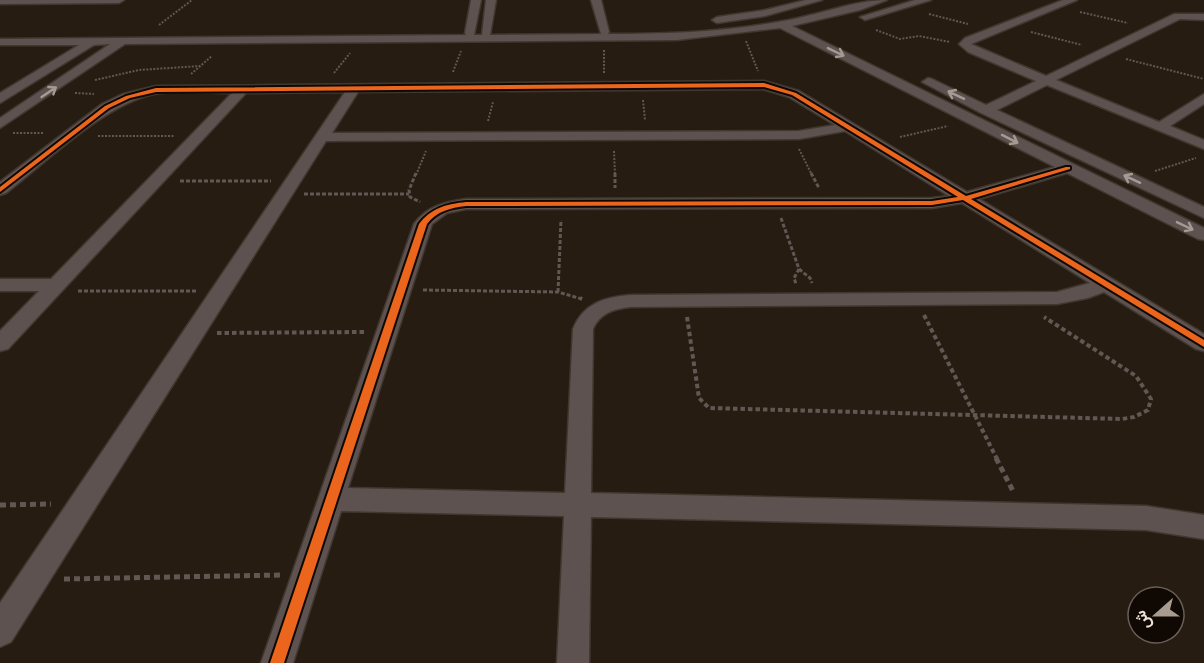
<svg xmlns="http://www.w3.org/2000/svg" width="1204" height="663" font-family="'Exo 2',Vazirmatn,sans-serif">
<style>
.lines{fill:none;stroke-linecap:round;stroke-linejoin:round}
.street-casing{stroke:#40382f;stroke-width:3}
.path-far3{stroke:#615753;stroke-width:2;stroke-dasharray:2 1.5;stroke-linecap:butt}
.path-far2{stroke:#615753;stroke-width:3;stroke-dasharray:4 2;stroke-linecap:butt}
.path-far1{stroke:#615753;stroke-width:4;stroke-dasharray:4.5 3;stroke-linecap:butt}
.path{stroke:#615753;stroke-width:5;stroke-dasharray:6 4;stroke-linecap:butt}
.street{fill:#5e5250;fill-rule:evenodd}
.cycleway-casing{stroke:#100903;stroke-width:4}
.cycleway{fill:#eb651d;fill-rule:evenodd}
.oneway{stroke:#a69a93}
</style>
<rect width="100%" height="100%" fill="#261c12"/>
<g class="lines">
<g class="street-casing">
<path id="street" d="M0,0H124L119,3L0,4Z
M471,0H481L474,35H482L486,0H496L490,35L601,34L591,0H601L609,32L608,34C667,34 725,32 783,21C815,16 855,0 887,0L860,10L792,26L1204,228V240L1198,239L1067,173L979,199L1204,334V351L1196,349L1104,292L1088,298L1057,304L630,307C614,309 600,313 593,329L591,493L1146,506L1204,515V539L1146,530L591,517L589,663H557L564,516L341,511L293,663H261L414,224C427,206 445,202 466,199L932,198L949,196L845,131L799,139L326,141L11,642L0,647V603L345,92L246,93L8,349L0,351V331L39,291H0V279H51L232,93C207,93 178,90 154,94C105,104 46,162 6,193L0,195V182L102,104L123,94L156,86L764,81L799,91L967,192L1055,167L780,28L677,40L125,44L0,128V118L110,44L94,45L0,103V93L79,45H0V39L466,35L465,33ZM763,89L789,97L835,125L799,131L332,133L358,92ZM962,203L1090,283L1057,292L630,295C604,297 583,304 573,329L565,493L348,488L432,224L447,213L466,209L932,208Z
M806,0H822L765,16L717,23L712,20L717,17L765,10Z
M915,0H931L865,20L860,17Z
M1063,0H1077L971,44L1046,76L1174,14H1204V20L1180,19L1056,80L1159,122L1204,94V104L1170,126L1204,140V149L1047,85L997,110L1204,207V218L981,113L922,82L928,78L932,79L986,105L1036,81L968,52L959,44L965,38Z"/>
</g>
<path class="path-far3" d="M1080,12L1128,23
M929,14L968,24
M159,25L192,0
M876,30L900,39L919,36L950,42
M1031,32L1082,45
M746,41L758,71
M604,50V73
M1126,59L1204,79
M453,72L461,51
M334,73L350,53
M191,74L212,56
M95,80L139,70L200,66
M75,93L94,94
M643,100L645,120
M488,121L493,102
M13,133H44
M98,136H174
M900,137L948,126
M799,149L812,175
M614,151L615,175
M1155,171L1196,158
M416,175L426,151"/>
<path class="path-far2" d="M416,173L409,190L410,197L420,202
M615,173V188
M811,173L819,188
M180,181H271
M304,194H409
M781,218L799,269L794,278L796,284
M799,269L810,278L812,283
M423,290L558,292L582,299
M78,291H197
M558,292L561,220"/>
<path class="path-far1" d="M580,298L582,299
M924,315L997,459
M687,317L699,398L709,408L1122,419L1134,417L1148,410L1151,399L1136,376L1044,317
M217,333L366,332"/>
<path class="path" d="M996,458L1014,493
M0,505L51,504
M64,579L282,575"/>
<use href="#street" class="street"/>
<g class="cycleway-casing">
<path id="cycleway" d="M764,83L796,93L966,196L1066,167H1070V169L971,199L1204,340V347L963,200L932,205L466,206C450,208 437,211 427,224L284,663H270L419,224C431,208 447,204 466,202L932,201L958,197L792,95L764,87L156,92L130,98L109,108L0,192V187L105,106L126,96L156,88Z"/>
</g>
<use href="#cycleway" class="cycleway"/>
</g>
<defs><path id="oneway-shaft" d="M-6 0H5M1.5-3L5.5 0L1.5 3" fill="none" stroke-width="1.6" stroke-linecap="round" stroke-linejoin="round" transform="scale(1.5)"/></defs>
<g class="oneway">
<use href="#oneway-shaft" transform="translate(836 52) rotate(26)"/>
<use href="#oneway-shaft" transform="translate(49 92) rotate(-34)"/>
<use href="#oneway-shaft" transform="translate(956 95) rotate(-155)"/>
<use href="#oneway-shaft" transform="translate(1010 139) rotate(27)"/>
<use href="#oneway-shaft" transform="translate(1132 179) rotate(-155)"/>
<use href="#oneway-shaft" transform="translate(1185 226) rotate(26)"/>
</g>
<g transform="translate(1156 615) rotate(249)"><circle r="28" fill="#100903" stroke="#695f57" stroke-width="1.5"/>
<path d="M0-4.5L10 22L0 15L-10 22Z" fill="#a89c91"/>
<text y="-9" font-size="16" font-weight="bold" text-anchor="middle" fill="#eee1d6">ش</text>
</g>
</svg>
